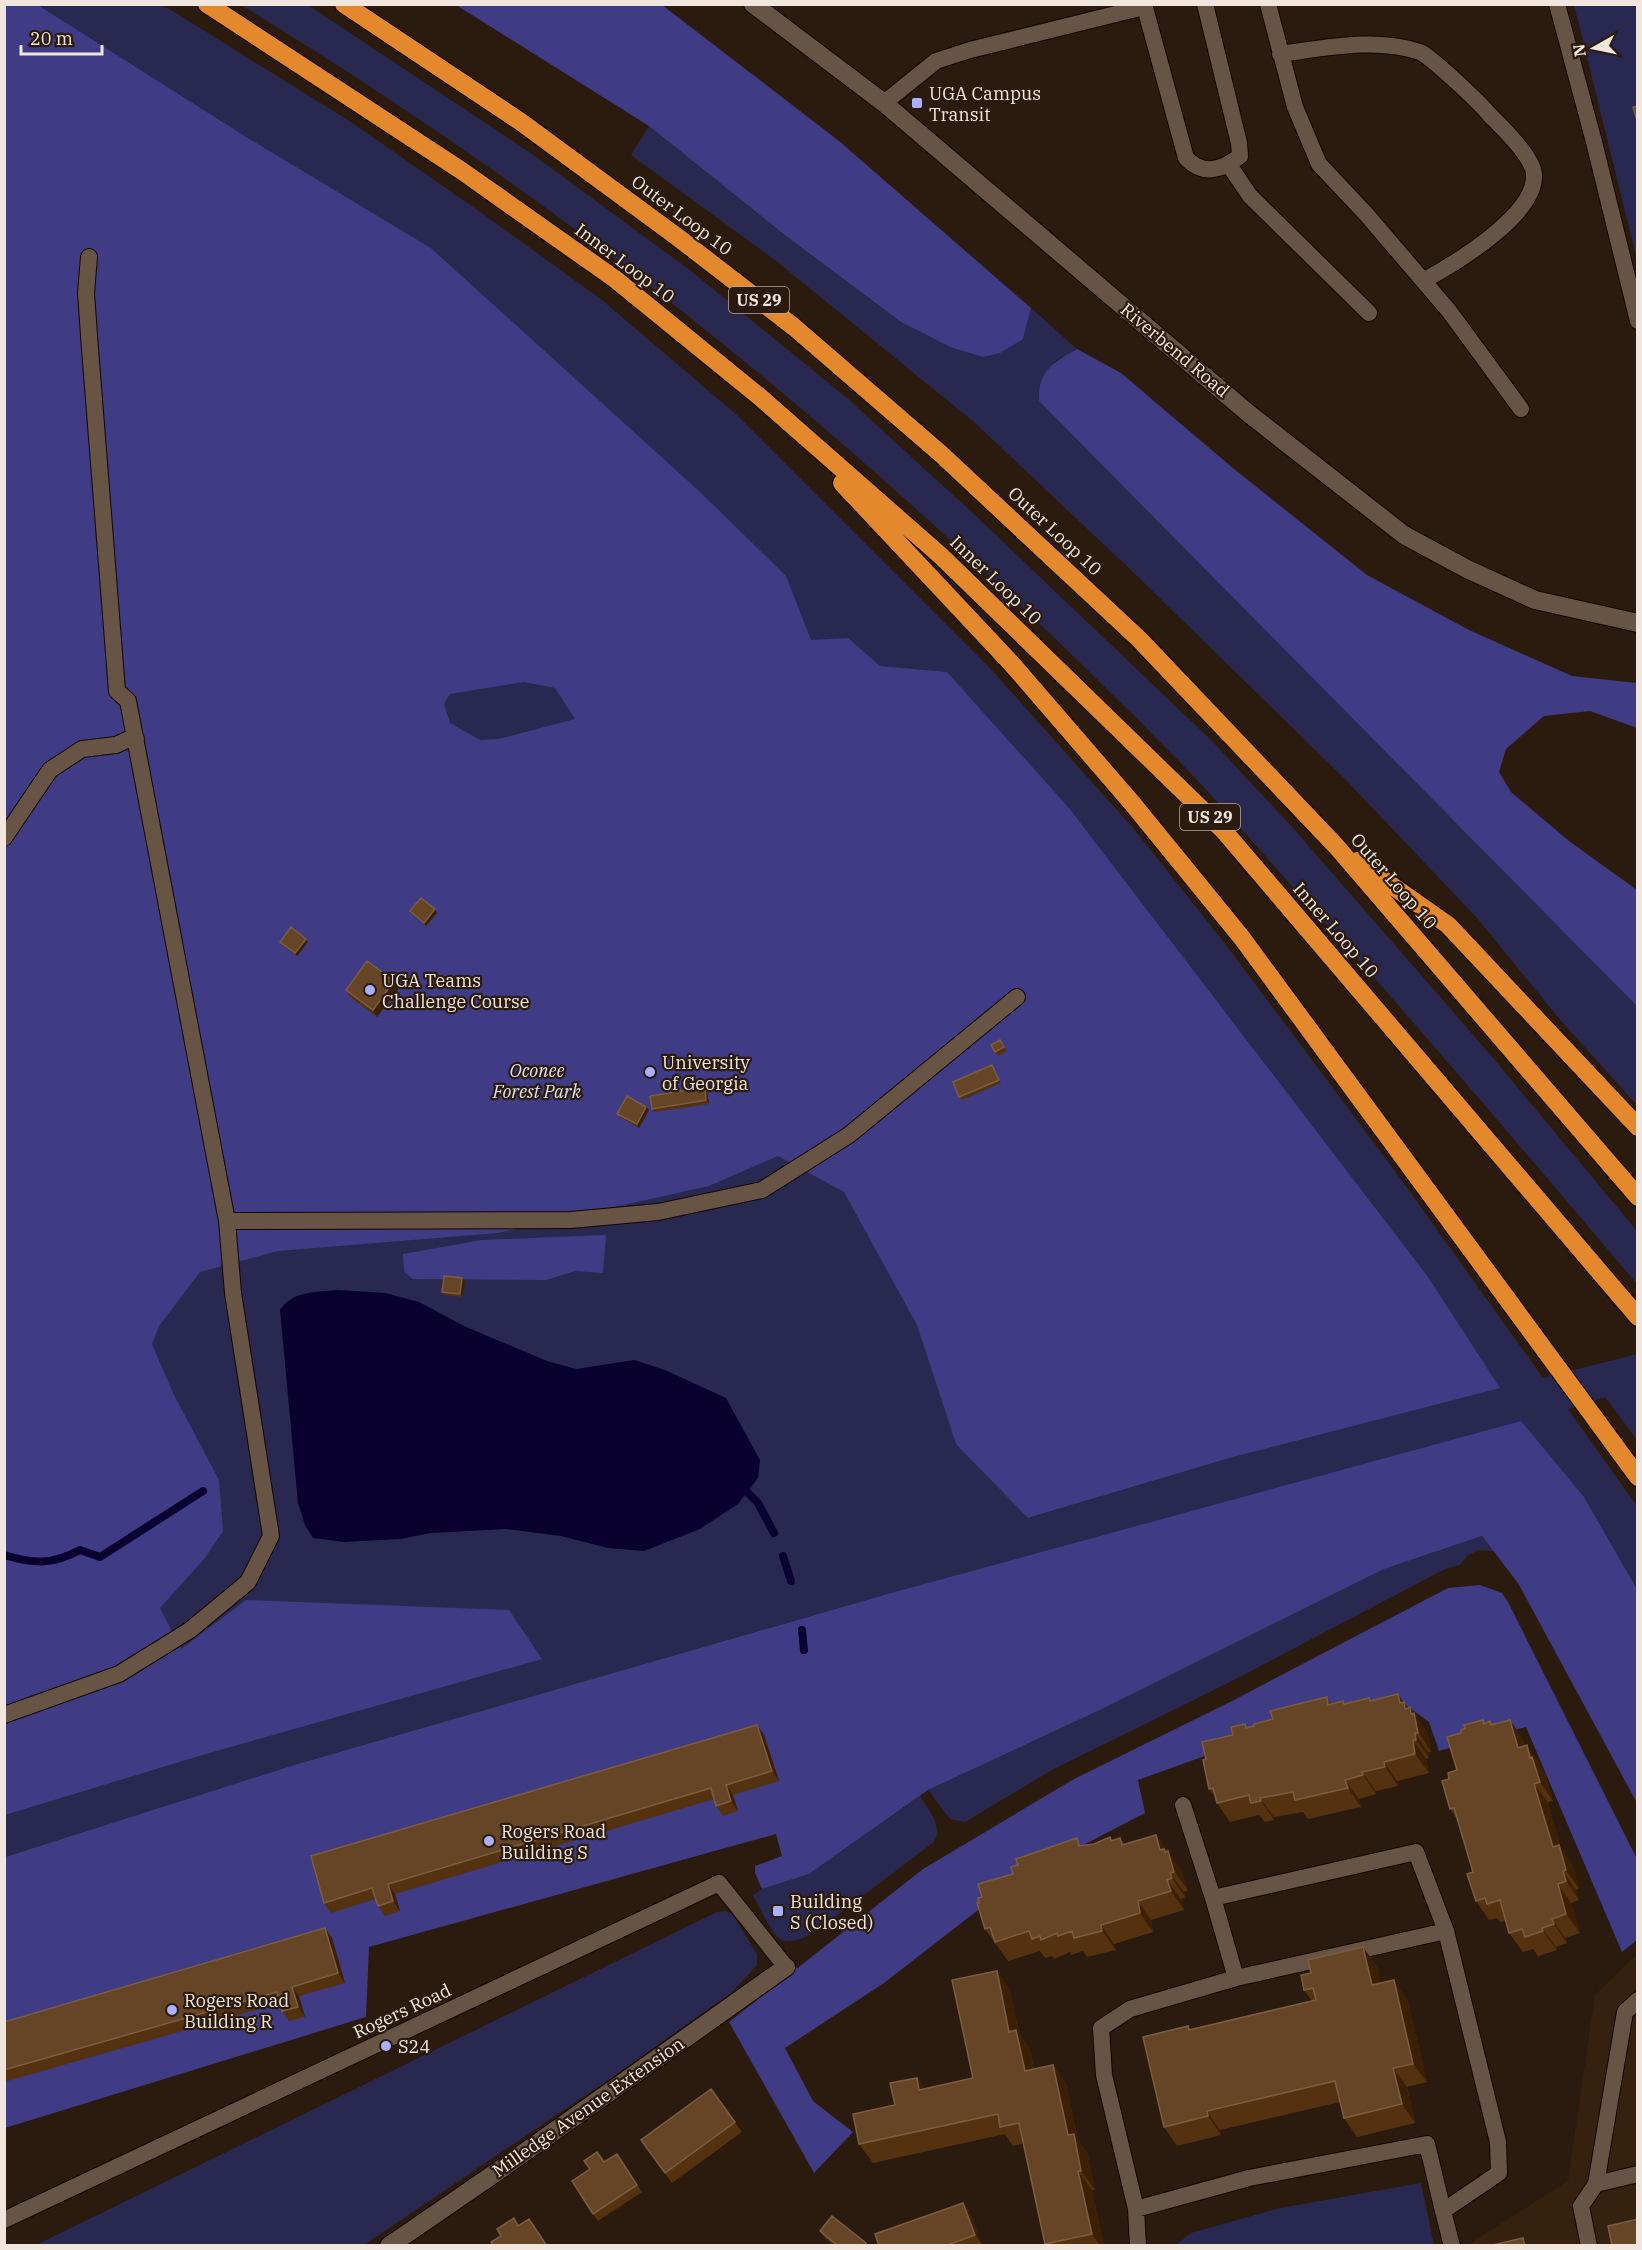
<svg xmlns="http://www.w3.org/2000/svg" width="1642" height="2250" font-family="'IBM Plex Serif',serif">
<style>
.built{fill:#36200e}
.green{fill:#292851;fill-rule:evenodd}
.forest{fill:#3f3b84;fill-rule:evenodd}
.water{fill:#09002f}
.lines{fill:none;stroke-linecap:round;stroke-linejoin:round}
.stream{stroke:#09002f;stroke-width:8}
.service-casing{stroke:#130600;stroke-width:18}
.minor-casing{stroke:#130600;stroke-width:20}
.tertiary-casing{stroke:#130600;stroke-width:20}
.motorway-casing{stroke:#130600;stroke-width:20}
.service{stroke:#675445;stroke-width:16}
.minor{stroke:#675445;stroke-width:18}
.tertiary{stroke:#675445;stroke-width:18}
.motorway{stroke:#e4882d;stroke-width:18}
.wall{fill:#54320f}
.shaded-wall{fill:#3c2006}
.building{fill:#654526;stroke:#7b5e42;stroke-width:1.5}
.poi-dot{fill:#acaffb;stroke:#2b1b0e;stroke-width:2}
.labels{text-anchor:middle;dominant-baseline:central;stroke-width:4.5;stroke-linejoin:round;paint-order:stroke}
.shield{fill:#2b1b0e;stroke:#b6a99f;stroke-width:1.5}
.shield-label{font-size:16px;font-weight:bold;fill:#f1e6dd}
.poi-label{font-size:18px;fill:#f1e6dd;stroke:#2b1b0e;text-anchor:start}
.street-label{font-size:18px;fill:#f1e6dd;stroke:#2b1b0e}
.park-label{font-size:18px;font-style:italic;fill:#e0e2f8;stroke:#2b1b0e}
</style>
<rect width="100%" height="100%" fill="#2b1b0e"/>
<path class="built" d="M1637,1954V2245L1466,2246L1568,2181L1595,1995Z"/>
<path class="green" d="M36,5H160L171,10L351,122L483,214L602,300L738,416L988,666L1133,828L1223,941L1395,1171L1543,1378L1637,1354V1440L1605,1397L1568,1409L1637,1506V1589L1584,1497L884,1595L294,1765L5,1857V1815L203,1755L541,1659L5,1793L4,20L671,467L431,248L248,138ZM879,665L880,666L1233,1457L1029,1518Z
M241,5H308L532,154L691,271L847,398L976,516L1211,740L1293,828L1488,1052L1637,1231V1284C1524,1151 1411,1017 1293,887C1254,844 1217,800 1177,759C967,546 742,345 497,173C414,114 328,58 241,5Z
M1574,5H1637V260L1632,239Z
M649,126L786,236L901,322L950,347L1023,339L1031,308L1077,349L1053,363L1573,939L1637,1006V1105L1562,1022L1477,918L1347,781L1133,572L974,422L775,260L631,155Z
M1482,1536L1494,1551L1479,1550L1468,1555L1460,1565L1445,1569L1230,1682L1052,1770L965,1822L950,1819L928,1790L1100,1710L1384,1569Z
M920,1796C929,1811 943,1825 934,1842L815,1932C806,1937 793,1944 782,1940C773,1937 758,1904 753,1895L762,1889L809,1874Z
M725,1911L732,1914L757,1954V1965L731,1993L614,2076L364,2245H36L717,1912Z
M1421,2183L1434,2245H1176L1191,2233L1280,2208Z"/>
<path class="forest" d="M36,4L248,138L431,248L699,491L786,576L811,640L848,638L880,666L947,672L1069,808L1428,1277L1500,1388L1233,1457L1028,1518L956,1444L917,1325L844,1192L778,1156L709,1186L498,1233L278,1251L200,1272L159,1326L152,1344L173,1393L219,1480L223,1531L205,1558L160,1608L181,1649L246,1600L509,1610L542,1659L203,1755L5,1815L4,5ZM524,682L555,688L575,719L498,739L480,740L450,723L444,704L450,694Z
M456,5H662L839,141L1031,308L1023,339L1000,353L983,357L950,347L901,322L786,236L649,126Z
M1077,349L1121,373L1234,469L1367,575L1469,630L1572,676L1637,683V728L1590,711L1544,716L1506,749L1499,772L1511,792L1569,841L1637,890V1006L1039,401C1038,370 1053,363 1077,349Z
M606,1235L603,1273L575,1271L546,1280L413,1279L404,1272L403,1254L482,1240Z
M1521,1421L1584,1497L1637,1589V1803L1518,1583L1482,1536L1384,1569L1100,1710L928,1790L809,1874L762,1889L755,1873V1866L782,1856L776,1834L369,1947L366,2017L5,2128V1857L294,1765L884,1595Z
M1480,1585L1502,1593L1508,1602L1637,1859V1940L1622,1952L1526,1727L1439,1751L1429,1722L1400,1701L1305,1720L1138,1780L1145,1813L1018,1879L884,1983L785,2048L813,2101L853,2132L814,2173L729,2022L923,1869L1074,1779L1232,1701L1448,1588Z"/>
<path class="water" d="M338,1290L385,1293L419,1302L464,1326L547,1361L576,1369L634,1360L665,1370L726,1398L760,1460L758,1478L738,1504L700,1529L644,1551L608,1548L561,1536L506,1529L431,1533L400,1539L344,1542L313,1538L305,1525L298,1503L280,1310C292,1291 317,1292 338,1290Z"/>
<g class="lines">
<path class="stream" d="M747,1492L758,1503L774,1533
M4,1555C34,1564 52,1565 80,1550L100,1557L203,1491
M783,1556L791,1581
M802,1630L804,1650"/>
<g class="service-casing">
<path id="service" d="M1144,4L1186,158C1203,176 1222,170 1240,156L1239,143L1205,4
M1268,4L1295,107L1319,164L1366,214L1449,311L1521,409
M1557,4L1594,142L1638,321
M1280,54C1326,48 1375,37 1420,52C1430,56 1479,102 1488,113C1501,127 1532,155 1534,174C1537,215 1454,264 1423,281
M884,103L936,61L970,50L1144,7
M1229,165L1250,196L1369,313
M4,838L50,770L82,749L116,745L129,739H136
M227,1221L571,1220L658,1212L762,1190L849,1135L1017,997
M4,1715L119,1674L190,1630L248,1582L271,1536L233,1293L227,1221L128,701L117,691L90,349L86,293L89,257
M1183,1805L1213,1898L1236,1978
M1213,1898L1416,1852L1446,1931L1498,2142L1499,2173L1443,2211L1452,2246
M1596,2184L1638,2174
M1136,2209L1249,2178L1427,2144L1443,2211
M4,2220L719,1883L786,1967
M1138,2246L1136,2209L1104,2075L1101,2028L1130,2009L1236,1978L1446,1931
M1589,2246L1581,2206L1596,2184L1625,2012L1638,2000"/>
</g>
<g class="minor-casing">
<path id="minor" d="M389,2246L501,2169L786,1967"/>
</g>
<g class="tertiary-casing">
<path id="tertiary" d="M753,4L884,103L1248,413L1404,535L1467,569L1535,600L1638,623"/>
</g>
<g class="motorway-casing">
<path id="motorway" d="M207,4L462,171L615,279L760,397L941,556L1224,831L1638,1317
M344,4L521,122L676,236L794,327L941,454L1139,639L1336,846L1638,1197
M842,483L1011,663L1132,803L1242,938L1638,1477
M1357,861L1448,925L1638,1127"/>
</g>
<use href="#service" class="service"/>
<use href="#minor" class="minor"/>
<use href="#tertiary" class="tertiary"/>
<use href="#motorway" class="motorway"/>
</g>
<path class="wall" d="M410,911L437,913L426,926L412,914Z
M280,942H308L297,956L282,945Z
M399,988L377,1017L350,997L346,990Z
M1003,1043L1007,1051L998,1056L995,1052Z
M992,1065L1001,1083L962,1100L959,1097Z
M705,1087L707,1091L709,1104L654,1112L652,1109Z
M646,1107L649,1110L639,1128L620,1117L617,1114Z
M462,1278L465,1281L463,1297L444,1295L442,1292Z
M1327,1697L1331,1704L1343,1701L1345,1703L1369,1698L1371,1700L1407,1708L1410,1707L1427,1732L1431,1752H1428L1429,1758L1426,1759L1429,1773L1397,1781L1398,1786L1376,1791V1794L1359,1799L1361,1807L1308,1819L1303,1812L1274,1817V1820L1265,1822L1259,1815L1230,1822L1217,1803L1216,1798L1209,1789L1206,1759L1233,1735L1248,1728L1273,1719Z
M1485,1723L1493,1725L1523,1739L1525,1746L1540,1764L1542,1770L1546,1776L1553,1801L1548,1802L1561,1849L1572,1864L1579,1889L1576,1890L1579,1900L1571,1903L1580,1933L1565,1938L1567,1943L1556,1947L1557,1950L1538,1956L1533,1949L1523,1952L1509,1933L1506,1921L1500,1922L1497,1918L1489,1920L1476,1901L1473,1872L1458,1820L1450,1809L1449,1779L1457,1770L1461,1733L1465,1728Z
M764,1735L779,1781L733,1795L738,1811L723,1816L716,1806L714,1799L395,1894L400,1911L385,1916L378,1906L376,1899L331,1913L324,1903Z
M1156,1835L1181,1870L1188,1891L1184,1892L1185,1897L1181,1899L1184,1910L1151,1920L1153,1932L1114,1944L1116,1950L1087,1957L1083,1951L1071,1955L1070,1952L1054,1959L1052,1956L1045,1958L1040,1951L1008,1961L985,1929L979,1903L982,1897L1013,1874L1082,1846L1094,1844L1110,1837L1113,1840L1120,1838L1125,1844Z
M325,1928L332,1938L345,1983L299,1996L305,2017L289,2021L282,2011L280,2003L4,2082V2022Z
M1377,1966L1380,1983L1407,1999L1427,2082L1407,2087L1415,2123L1357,2137L1344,2118L1340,2102L1220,2130L1221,2135L1177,2146L1164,2127L1188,2026L1190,2029L1312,2001L1304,1990Z
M1010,1990L1019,2034L1030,2049L1034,2069L1053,2065L1066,2084L1078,2140L1087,2152L1095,2190H1092L1104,2246H1046L1045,2244L1024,2143L1013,2146L1005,2134L873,2163L859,2144L895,2105L917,2078L924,2089L973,2078Z
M711,2089L742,2132L672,2183L641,2140Z
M617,2154L642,2192L598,2221L593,2214L604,2162Z
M963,2203L970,2213L982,2245L879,2246Z
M820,2231L868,2246H834L825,2238Z"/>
<path class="shaded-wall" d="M435,909L437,913L426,926L424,923Z
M306,939L308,942L297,956L295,953Z
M394,981L399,988L377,1017L373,1010Z
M705,1087L707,1091L709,1104L706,1100Z
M646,1107L649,1110L639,1128L637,1124Z
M462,1278L465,1281L463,1297L460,1294Z
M1398,1694L1411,1713L1410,1707L1427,1732L1431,1752L1400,1703Z
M1510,1720L1523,1739L1532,1767L1518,1748Z
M757,1725L764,1735L779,1781L772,1771Z
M1415,1733L1428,1752L1429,1758L1416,1740Z
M1413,1740L1426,1759L1429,1773L1415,1754Z
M1527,1745L1540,1764L1542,1770L1546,1776L1553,1801L1540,1782Z
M1384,1762L1397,1781L1398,1786L1385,1767Z
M1362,1772L1376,1791V1794L1363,1775Z
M1345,1780L1359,1799L1361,1807L1348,1788Z
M1534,1784L1548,1802L1561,1849L1572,1864L1579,1889L1566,1870L1553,1847Z
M726,1785L733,1795L738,1811L731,1801Z
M1260,1798L1274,1817V1820L1261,1801Z
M1156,1835L1181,1870L1188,1891L1160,1850Z
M1563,1871L1576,1890L1579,1900L1566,1881Z
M1170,1873L1184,1892L1185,1897L1172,1878Z
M1167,1880L1181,1899L1184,1910L1171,1891Z
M388,1884L395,1894L400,1911L393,1901Z
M1558,1884L1571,1903L1580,1933L1566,1914Z
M1138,1901L1151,1920L1153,1932L1140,1913Z
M1552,1919L1565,1938L1567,1943L1554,1924Z
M1101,1925L1114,1944L1116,1950L1102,1931Z
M325,1928L332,1938L345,1983L338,1973Z
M1542,1928L1556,1947L1557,1950L1543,1931Z
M1363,1947L1377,1966L1385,2004L1372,1985Z
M997,1971L1010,1990L1019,2034L1030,2049L1038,2090L1025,2071L1009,2032Z
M1394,1980L1407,1999L1427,2082L1413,2064Z
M292,1987L299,1996L305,2017L298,2007Z
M1053,2065L1066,2084L1078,2140L1087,2152L1095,2190L1081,2171L1068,2135Z
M1393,2068L1407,2087L1415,2123L1402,2104Z
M917,2078L930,2097L919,2090Z
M1207,2111L1220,2130L1221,2135L1208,2116Z
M1078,2171L1092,2190L1104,2246H1100L1092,2234Z
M963,2203L970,2213L982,2245L975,2235Z"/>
<path class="building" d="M1638,106V124L1633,107Z
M421,898L435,909L424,923L410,911Z
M291,927L306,939L295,953L280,942Z
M367,961L394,981L373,1010L346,990Z
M1000,1040L1004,1047L995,1052L991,1045Z
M992,1065L999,1080L959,1097L953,1082Z
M705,1087L706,1100L652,1109L650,1096Z
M627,1096L646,1107L637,1124L617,1114Z
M444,1276L462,1278L460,1294L442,1292Z
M1398,1694L1400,1703L1404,1702L1405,1709L1410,1707L1411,1714L1414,1713L1418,1733H1415L1416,1740H1413L1415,1754L1384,1762L1385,1767L1362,1772L1363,1775L1345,1780L1348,1788L1295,1800L1293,1792L1260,1798L1261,1801L1251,1803L1249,1795L1217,1803L1213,1788L1209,1789L1203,1760L1206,1759L1202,1742L1233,1735L1231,1727L1245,1724L1246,1728L1254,1726V1724L1273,1719L1270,1711L1327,1697L1328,1705L1343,1701L1344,1704L1369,1698L1370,1701Z
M1483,1720L1484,1724L1490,1721L1491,1725L1510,1720L1518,1748L1527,1745L1530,1758L1532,1757L1540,1782L1534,1784L1553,1847L1559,1845L1566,1870L1563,1871L1566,1881L1558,1884L1566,1914L1552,1919L1554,1924L1542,1928L1543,1931L1525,1937L1522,1929L1509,1933L1500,1900L1487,1904L1485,1898L1476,1901L1467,1874L1473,1872L1454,1808L1450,1809L1442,1781L1449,1779L1448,1773L1457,1770L1447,1737L1461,1733V1730L1465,1728L1464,1725Z
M757,1725L772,1771L726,1785L731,1801L716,1806L711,1788L388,1884L393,1901L378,1906L372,1888L324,1903L311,1856Z
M1156,1835L1160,1850L1164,1849L1165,1852L1168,1851L1174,1872L1170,1873L1172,1878L1167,1880L1171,1891L1138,1901L1140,1913L1101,1925L1102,1931L1074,1938L1072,1931L1058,1936L1057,1933L1041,1940L1040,1936L1032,1939L1029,1931L995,1942L990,1927L985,1929L977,1903H979L978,1898L982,1897L978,1884L1013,1874L1011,1867L1018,1865L1016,1859L1077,1838L1079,1846L1094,1844L1110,1837L1111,1841L1120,1838L1122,1845Z
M325,1928L338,1973L292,1987L298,2007L282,2011L277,1992L4,2070V2022Z
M1363,1947L1372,1985L1394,1980L1413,2064L1393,2068L1402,2104L1344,2118L1335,2081L1207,2111L1208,2116L1164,2127L1143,2037L1188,2026L1189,2030L1316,2000L1313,1988L1304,1990L1301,1975L1311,1973L1308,1960Z
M997,1971L1009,2032L1016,2030L1025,2071L1053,2065L1068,2135L1074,2134L1081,2171H1078L1092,2234L1045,2244L1019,2123L1000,2127L998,2114L859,2144L853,2114L895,2105L890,2083L917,2078L919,2090L973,2078L952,1980Z
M711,2089L735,2122L665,2173L641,2140Z
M597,2152L604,2162L617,2154L637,2185L593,2214L572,2181L590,2169L584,2161Z
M963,2203L975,2235L945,2246H879L875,2234Z
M832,2216L866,2243L865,2246H838L820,2231Z
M514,2218L518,2226L529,2219L547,2246H493L491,2242L501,2236L497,2229Z
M1638,2219V2246H1612L1608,2226Z
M1523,2238L1525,2246H1489Z"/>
<g class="poi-dot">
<rect x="911" y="97" width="12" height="12" rx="3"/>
<circle cx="370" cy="990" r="6"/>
<circle cx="650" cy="1072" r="6"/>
<circle cx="489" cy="1841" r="6"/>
<rect x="772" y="1905" width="12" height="12" rx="3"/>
<circle cx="172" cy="2010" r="6"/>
<circle cx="386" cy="2046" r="6"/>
</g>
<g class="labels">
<g class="shield">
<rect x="729" y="287" width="60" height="26" rx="4.5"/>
<rect x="1180" y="804" width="60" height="26" rx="4.5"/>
</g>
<g class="shield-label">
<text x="759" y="300">US 29</text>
<text x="1210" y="817">US 29</text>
</g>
<g class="poi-label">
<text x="929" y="93">UGA Campus<tspan x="929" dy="21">Transit</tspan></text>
<text x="382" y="980">UGA Teams<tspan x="382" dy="21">Challenge Course</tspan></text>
<text x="662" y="1062">University<tspan x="662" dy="21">of Georgia</tspan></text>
<text x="501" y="1831">Rogers Road<tspan x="501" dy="21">Building S</tspan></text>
<text x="790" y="1901">Building<tspan x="790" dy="21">S (Closed)</tspan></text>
<text x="184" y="2000">Rogers Road<tspan x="184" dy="21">Building R</tspan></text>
<text x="398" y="2046">S24</text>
</g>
<g class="street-label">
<text transform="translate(682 215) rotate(37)">Outer Loop 10</text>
<text transform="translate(625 263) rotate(37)">Inner Loop 10</text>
<text transform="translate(1175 350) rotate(40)">Riverbend Road</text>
<text transform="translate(1055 531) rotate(43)">Outer Loop 10</text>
<text transform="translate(996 580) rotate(44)">Inner Loop 10</text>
<text transform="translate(1394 881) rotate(49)">Outer Loop 10</text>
<text transform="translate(1336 930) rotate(49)">Inner Loop 10</text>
<text transform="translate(402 2011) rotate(-25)">Rogers Road</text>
<text transform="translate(588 2107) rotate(-35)">Milledge Avenue Extension</text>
</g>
<g class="park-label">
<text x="537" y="1070">Oconee<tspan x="537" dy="21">Forest Park</tspan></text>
</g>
</g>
<rect width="1642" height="2250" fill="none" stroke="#f1e6dd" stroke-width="12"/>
<g transform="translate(1594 48) rotate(261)" stroke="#2b1b0e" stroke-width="4.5" paint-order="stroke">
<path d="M0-4.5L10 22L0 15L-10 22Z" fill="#f1e6dd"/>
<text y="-9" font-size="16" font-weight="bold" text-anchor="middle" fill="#f1e6dd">N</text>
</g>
<path d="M21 45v9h81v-9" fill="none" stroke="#f1e6dd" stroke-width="3"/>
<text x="30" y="45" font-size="18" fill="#f1e6dd" stroke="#2b1b0e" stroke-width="4.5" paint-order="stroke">20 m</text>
</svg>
